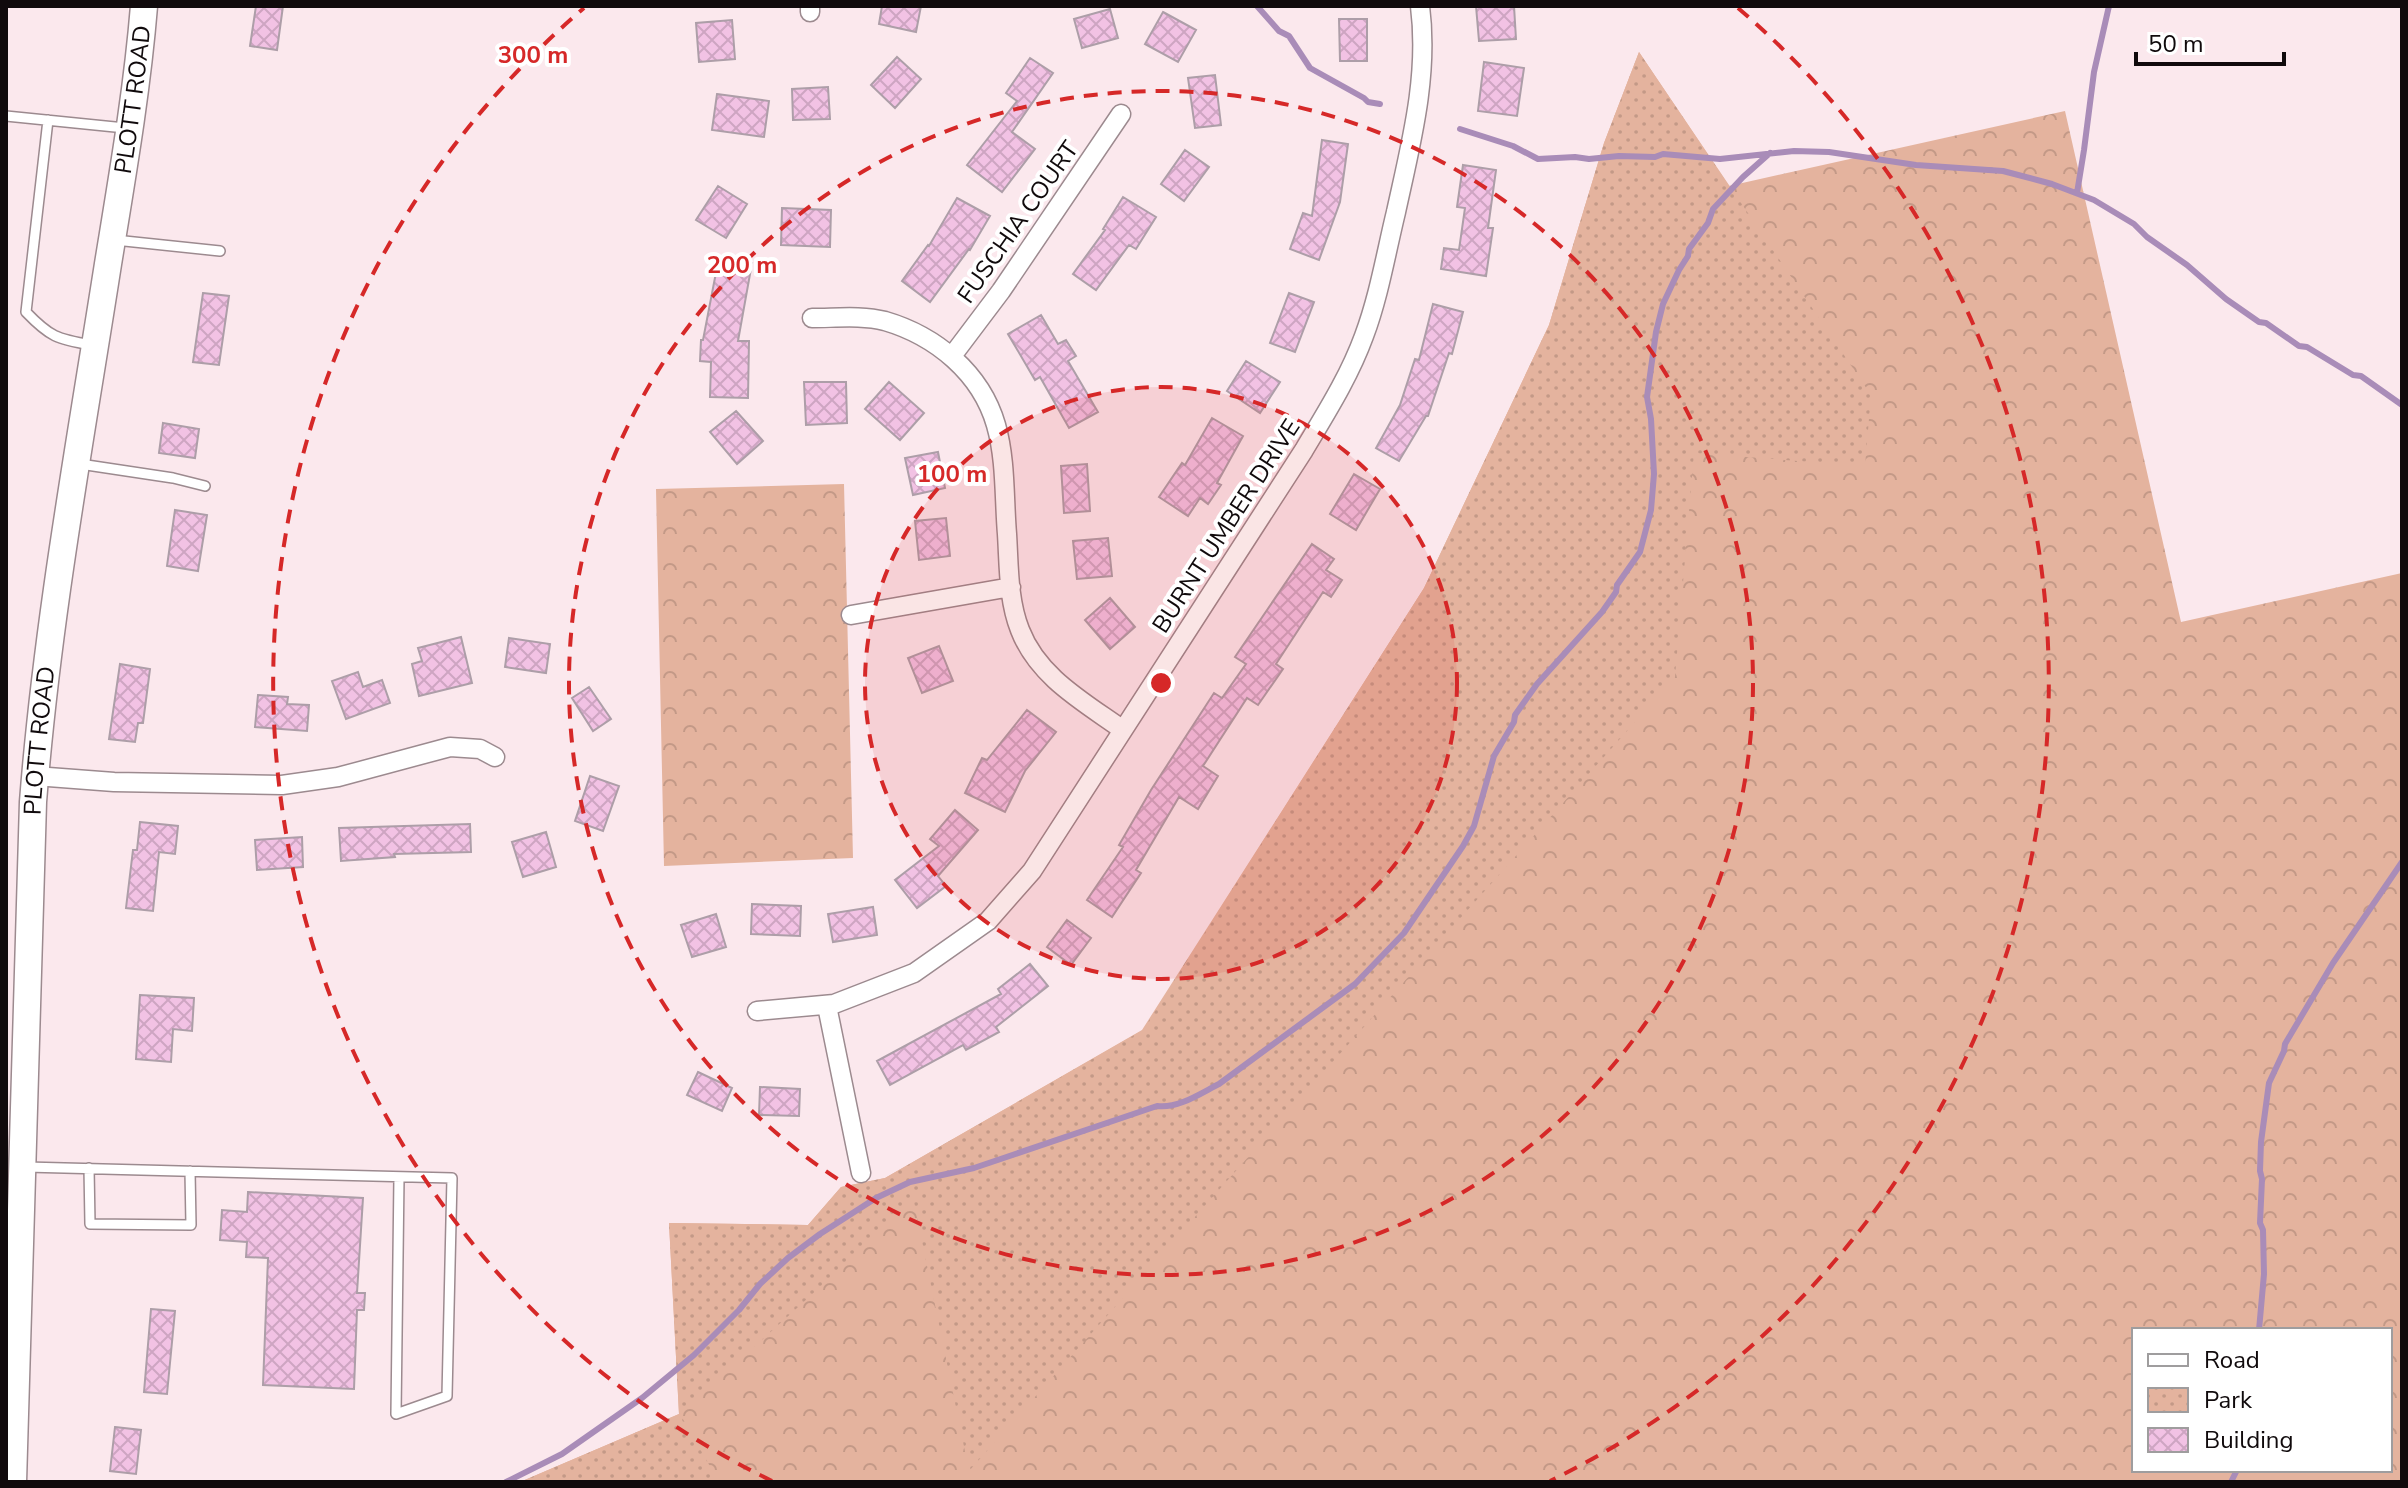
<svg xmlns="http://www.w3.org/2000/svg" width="2408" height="1488" font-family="'Nunito Sans',sans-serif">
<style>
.forest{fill:url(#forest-crowns);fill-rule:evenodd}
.park{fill:url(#park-dots)}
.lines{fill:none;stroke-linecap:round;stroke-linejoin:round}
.stream{stroke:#a98cb8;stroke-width:6}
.building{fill:url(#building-cross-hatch);stroke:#ad9ea8;stroke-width:2}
.lane-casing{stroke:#9c8a8f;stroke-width:12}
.street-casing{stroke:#9c8a8f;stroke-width:21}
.secondary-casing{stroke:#9c8a8f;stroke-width:29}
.lane{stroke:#fff;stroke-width:9}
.street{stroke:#fff;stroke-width:18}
.secondary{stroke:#fff;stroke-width:26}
.ring{fill:none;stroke:#d62828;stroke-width:4;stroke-dasharray:14 10}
.labels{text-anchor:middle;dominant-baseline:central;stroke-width:8;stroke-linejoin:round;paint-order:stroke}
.street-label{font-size:24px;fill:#100a0c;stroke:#fff}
.centre{fill:#d62828;stroke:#fff;stroke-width:4}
.ring-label{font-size:24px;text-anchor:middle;font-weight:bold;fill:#d62828;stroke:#fff;stroke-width:8;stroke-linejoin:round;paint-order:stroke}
</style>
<defs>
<pattern id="forest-crowns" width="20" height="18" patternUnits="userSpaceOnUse" patternTransform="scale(2)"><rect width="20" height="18" fill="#e4b39e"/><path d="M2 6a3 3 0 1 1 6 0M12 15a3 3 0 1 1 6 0" fill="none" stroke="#c39987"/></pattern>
<pattern id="park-dots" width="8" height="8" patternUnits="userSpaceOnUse" patternTransform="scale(2)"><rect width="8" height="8" fill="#e4b39e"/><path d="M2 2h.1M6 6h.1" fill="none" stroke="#c39987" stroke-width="1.8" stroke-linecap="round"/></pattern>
<pattern id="building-cross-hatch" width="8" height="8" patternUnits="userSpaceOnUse" patternTransform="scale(2)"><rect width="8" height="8" fill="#f2c2e4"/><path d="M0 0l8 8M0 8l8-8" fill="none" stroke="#cea5c2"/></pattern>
</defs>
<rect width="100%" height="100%" fill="#fbe8ed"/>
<path class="forest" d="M1639,52L1729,186L2065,111L2181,622L2402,573V1482H520L679,1414L669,1223L808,1225L841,1187L885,1178L1142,1030L1424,588L1549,325L1604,143ZM2134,1330H2390V1470H2134Z
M844,484L853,858L664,866L656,489Z"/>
<path class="park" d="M1639,52L1871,395L1865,466L1694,453L1675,677L969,1471L914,1202L680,1414L719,1482H520L679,1414L669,1223L808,1225L841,1187L885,1178L1143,1030L1424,588L1549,325L1604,143Z"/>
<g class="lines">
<path class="stream" d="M1257,6L1279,31L1289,36L1310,68L1364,98L1368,102L1380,104
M1460,129L1513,146L1538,159L1575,157L1589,159L1619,156L1655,157L1663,154L1720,159L1794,151L1829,152L1916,165L2003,171L2052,184L2094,200L2134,224L2147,237L2187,265L2226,299L2259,322L2266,323L2299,346L2307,347L2353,375L2361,376L2402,405
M2077,193L2084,150L2094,72L2109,6
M2259,1330L2264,1274L2263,1230L2260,1223L2262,1179L2260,1171L2261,1142L2269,1083L2284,1051L2285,1044L2333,963L2402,862
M506,1482L562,1454L642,1398L694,1355L739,1310L760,1284L788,1258L820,1234L876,1198L910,1182L974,1168L1157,1106C1178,1109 1201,1093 1219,1084L1355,984L1404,933L1463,846L1474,826L1494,756L1514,722L1515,715L1537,684L1602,612L1616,592L1617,585L1640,552L1651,510L1654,474L1651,419L1647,397L1656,332L1663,304L1679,270L1688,256L1689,249L1708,223L1713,209L1743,177L1770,153
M2231,1482L2237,1470"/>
</g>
<path class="building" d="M256,6H283L277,50L250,46Z
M882,6H921L916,32L879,24Z
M1476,6H1514L1516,39L1479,41Z
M1110,9L1118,38L1082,48L1074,19Z
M1163,12L1196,30L1178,62L1145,44Z
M1339,19H1367V61H1340Z
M732,20L735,59L699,62L696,23Z
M897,57L921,79L895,108L871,85Z
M1030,58L1053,73L1012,132L1035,149L1002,192L967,165L1017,101L1006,93Z
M1484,62L1524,68L1517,116L1478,111Z
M1215,75L1221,125L1195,128L1188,78Z
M828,87L830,119L793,120L792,89Z
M717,94L769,101L764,137L712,130Z
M1322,140L1348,144L1340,202L1319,260L1290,249L1303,213L1312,216Z
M1185,150L1209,167L1184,201L1161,184Z
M1463,165L1496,170L1488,228H1493L1486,276L1441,269L1444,248L1459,250L1465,208L1457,207Z
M718,186L747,204L726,238L696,220Z
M1123,197L1156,217L1136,249L1129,245L1096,290L1073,274L1105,230L1103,229Z
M957,198L990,216L970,250L969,249L930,302L902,281L928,245L929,246Z
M782,208L831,210L830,247L781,245Z
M719,257L752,263L738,341H749L748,398L710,397L711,362L700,361L701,340H703Z
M203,293L229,296L219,365L193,362Z
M1289,293L1314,302L1295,352L1270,343Z
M1433,304L1463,312L1452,354L1449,353L1428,416H1426L1399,461L1376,448L1400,405L1415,359L1419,360Z
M1041,315L1058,344L1066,340L1076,356L1068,361L1098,412L1069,428L1040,377L1035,380L1008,334Z
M1246,361L1280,382L1260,413L1227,391Z
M804,382H846L847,423L806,425Z
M889,382L924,413L900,440L865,409Z
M736,411L763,441L737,464L710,432Z
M1212,418L1243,436L1217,483L1221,485L1208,504L1200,498L1188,516L1159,497L1182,463L1185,465Z
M163,423L199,429L195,458L159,453Z
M938,452L945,488L913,495L905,458Z
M1087,464L1090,511L1064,513L1061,466Z
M1354,474L1380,489L1356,530L1330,514Z
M175,510L207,515L198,571L167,566Z
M946,518L950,556L919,560L915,521Z
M1108,538L1112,576L1077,579L1073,541Z
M1312,544L1334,559L1326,570L1342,580L1331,597L1323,592L1276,664L1283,669L1258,705L1247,698L1203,766L1218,776L1198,809L1179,797L1136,870L1141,873L1112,917L1087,900L1123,847L1119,845L1151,790L1214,693L1222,698L1246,664L1235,657Z
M1110,598L1135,627L1110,649L1085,620Z
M461,637L472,683L419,696L412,664L422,661L418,648Z
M509,638L550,644L546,673L505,667Z
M939,646L953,681L922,693L908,658Z
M120,664L150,669L143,723H138L135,742L109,739Z
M358,672L363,687L382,680L390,703L346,719L332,681Z
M589,687L611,719L593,731L572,698Z
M258,695L288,697L287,704L309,705L307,731L255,727Z
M1027,710L1056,732L1025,771L1005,812L965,793L982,758L987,760Z
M590,776L619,786L603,831L575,821Z
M955,810L978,830L938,876L946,886L917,908L895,880L939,846L930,839Z
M140,822L178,826L175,854L159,852L153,911L126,908L133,850H137Z
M470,824L471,852L394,854L395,857L341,861L339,828Z
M546,832L556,867L523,877L512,842Z
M302,837L303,867L257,870L255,840Z
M752,904L801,906L800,936L751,934Z
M873,907L877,935L833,942L828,914Z
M716,914L726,947L692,957L681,925Z
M1067,920L1091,938L1071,965L1047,947Z
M1030,964L1048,986L996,1027L999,1032L966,1050L963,1045L890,1085L877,1061L1001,994L998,989Z
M140,995L194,998L192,1031L173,1029L171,1062L136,1059Z
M698,1072L732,1088L722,1111L687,1095Z
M760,1087L800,1089L799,1116L759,1115Z
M248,1192L363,1198L357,1293H365L364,1310H357L354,1389L263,1385L268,1258L246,1257L247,1242L220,1240L222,1210L247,1212Z
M151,1309L175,1311L167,1394L144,1392Z
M115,1427L141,1430L136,1474L110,1471Z"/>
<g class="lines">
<g class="lane-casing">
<path id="lane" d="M6,116L125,128
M48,120L26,312C50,337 57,339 91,345
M115,240L220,251
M80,464L173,478L205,486
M26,1167L452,1178L447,1396L396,1414L399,1177
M89,1168L90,1224L191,1225L190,1171"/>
</g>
<g class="street-casing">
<path id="street" d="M810,6V12
M812,318C836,318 862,315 885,321C936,336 981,373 996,425C1006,460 1004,498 1007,534C1009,565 1008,600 1020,630C1038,677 1084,702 1123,730
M952,356L1001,291L1121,114
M851,615L1011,587
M35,776L114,782L282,785L338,777L450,747L480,749L495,757
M827,1006L861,1173
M757,1011L834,1004L914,973L988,921L1032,871L1304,450C1326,413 1349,377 1364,336C1379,296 1386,253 1396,212C1411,143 1429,76 1420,6"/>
</g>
<g class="secondary-casing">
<g id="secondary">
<path id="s1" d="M13,1482L33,802C47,622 80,443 108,264C122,178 137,92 144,6"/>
</g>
</g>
<use href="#lane" class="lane"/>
<use href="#street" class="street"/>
<use href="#secondary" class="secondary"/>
</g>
<circle cx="1161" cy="683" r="296" fill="#d62828" fill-opacity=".12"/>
<g class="ring">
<circle cx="1161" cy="683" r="296"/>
<circle cx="1161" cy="683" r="592"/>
<path d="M772 1481A888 888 0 0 1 584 8M1738 8A888 888 0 0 1 1550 1481"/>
</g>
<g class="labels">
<g class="street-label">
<text stroke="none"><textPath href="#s1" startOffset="1390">PLOTT ROAD</textPath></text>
<text transform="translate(1018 222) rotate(-55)">FUSCHIA COURT</text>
<text transform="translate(1226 526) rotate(-57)">BURNT UMBER DRIVE</text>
<text stroke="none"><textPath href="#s1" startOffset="742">PLOTT ROAD</textPath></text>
</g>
</g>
<circle cx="1161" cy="683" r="12" class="centre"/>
<g class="ring-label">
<text x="533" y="63">300 m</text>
<text x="742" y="273">200 m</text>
<text x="952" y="482">100 m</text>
</g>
<rect width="2408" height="1488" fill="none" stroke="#100a0c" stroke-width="16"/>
<rect x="2132" y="1328" width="260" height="144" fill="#ffffff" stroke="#9f9d9e" stroke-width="2"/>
<rect x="2148" y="1354" width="40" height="12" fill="#ffffff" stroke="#9f9d9e" stroke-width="2"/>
<text x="2204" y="1368" font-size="24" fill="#100a0c">Road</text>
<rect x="2148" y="1388" width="40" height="24" fill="url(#park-dots)" stroke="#9f9d9e" stroke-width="2"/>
<text x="2204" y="1408" font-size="24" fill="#100a0c">Park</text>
<rect x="2148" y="1428" width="40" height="24" fill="url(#building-cross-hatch)" stroke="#9f9d9e" stroke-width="2"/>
<text x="2204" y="1448" font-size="24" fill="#100a0c">Building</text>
<path d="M2136 52v12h148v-12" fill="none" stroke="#100a0c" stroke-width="4"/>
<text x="2148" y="52" font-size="24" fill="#100a0c" stroke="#ffffff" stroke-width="6" paint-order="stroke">50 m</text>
</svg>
